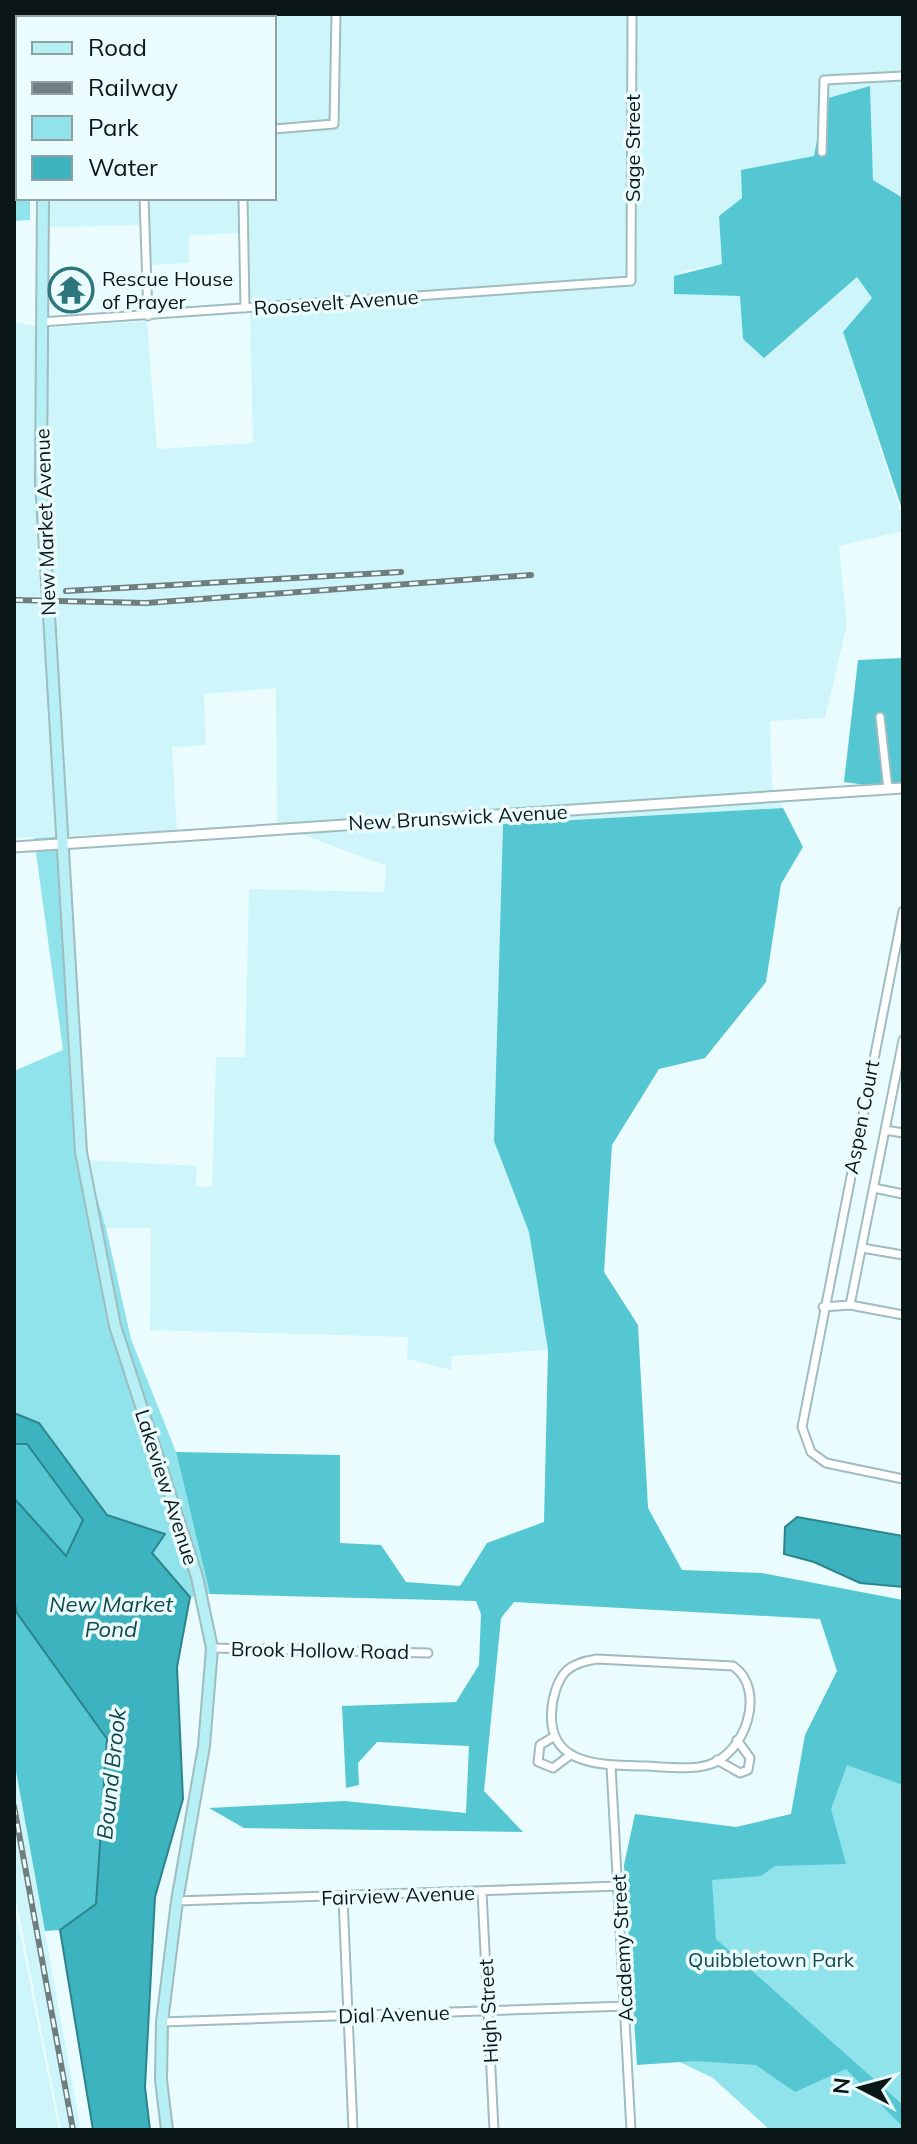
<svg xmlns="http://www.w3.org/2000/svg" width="917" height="2144" font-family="Mulish,sans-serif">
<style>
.built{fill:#cef6fa}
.green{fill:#90e2eb}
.forest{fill:#54c7d2}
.water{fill:#3cb3be;stroke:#2d848c;stroke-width:2}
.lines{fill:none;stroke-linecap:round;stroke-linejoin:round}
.minor-casing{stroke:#9fbcbf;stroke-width:11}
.tertiary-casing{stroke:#9fbcbf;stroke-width:13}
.secondary-casing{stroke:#9fbcbf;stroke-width:14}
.minor{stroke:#fff;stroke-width:7}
.tertiary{stroke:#fff;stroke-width:9}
.secondary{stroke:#b6eff4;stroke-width:10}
.rail-casing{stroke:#707e7f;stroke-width:6}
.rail{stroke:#eafcfe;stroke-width:3;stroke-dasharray:9;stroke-linecap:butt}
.labels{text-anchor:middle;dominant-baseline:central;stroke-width:7;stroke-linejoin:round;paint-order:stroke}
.street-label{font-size:20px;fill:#0b1617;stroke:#eafcfe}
.poi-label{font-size:20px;fill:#0b1617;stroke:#eafcfe;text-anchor:start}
.park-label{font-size:20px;fill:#164a4f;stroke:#eafcfe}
.water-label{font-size:22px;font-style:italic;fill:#14484d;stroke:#eafcfe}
</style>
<rect width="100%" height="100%" fill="#eafcfe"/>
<path class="built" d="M53,14H903V198L873,181L870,86L815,156L742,170V198L719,216L722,264L682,271L674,294L740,296L743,339L857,277L872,298L843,333L903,519V531L839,546L847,625L825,718L770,721L772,786L783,808L503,824L494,1141L529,1232L548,1350L452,1356L451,1370L407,1359L408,1337L150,1330L151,1228H106L86,1160L197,1166L196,1186L212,1187L216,1057H245L249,889L384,892L386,866L277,825L276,688L204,694L206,745L172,747L177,831L14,838V322L46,328L147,321L157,449L253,443L248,233L189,235V263L146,265L145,225L49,227L50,198H274V18H52Z
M14,1760L56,1993L81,2130H61L14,1889Z
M14,1904L59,2130H14Z"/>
<path class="green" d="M14,14H29V18H18V198H30V220L14,221Z
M66,836L86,1160L106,1228L131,1339L176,1452L210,1594L190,1597L151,1553L164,1534L107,1515L39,1423L14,1413V1071L63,1050L34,838Z
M903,1619V2130H770L713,2078L645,2045L641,1829L802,1826Z"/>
<path class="forest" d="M870,86L873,180L903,198V512L843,332L872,298L857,277L764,358L743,339L740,296L674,294V276L722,264L719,216L742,198L741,170L814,156L825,99Z
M903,658V790L844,782L858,660Z
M783,808L803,847L781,884L766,982L705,1058L659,1069L612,1145L604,1272L638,1325L648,1508L682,1570L762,1573L903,1600V1785L847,1765L831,1809L846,1864L775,1866L761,1876L712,1880L716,1939L903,2105V2127L846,2069L795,2092L756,2065L695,2061L637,2065L624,1865L635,1814L736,1827L791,1814L805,1735L837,1671L820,1619L514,1602L501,1618L484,1791L523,1832L244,1828L209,1808L344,1801L466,1813L469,1746L377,1742L358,1763L359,1785L346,1788L342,1706L456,1702L479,1665L481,1614L476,1601L210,1594L176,1452L340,1455V1543L381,1545L406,1582L460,1586L487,1543L544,1522L548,1350L529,1232L494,1141L503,824Z
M14,1444H27L84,1520L66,1557L14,1498Z
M14,1601L17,1613L107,1739L96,1904L60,1930L45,1931L14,1760Z"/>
<path class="water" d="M14,1413L39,1423L107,1515L165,1534L152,1553L190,1597L177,1667L183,1799L155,1897L145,2087L150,2130H93L60,1930L96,1904L107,1739L17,1613L14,1601V1498L66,1556L83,1520L27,1444H14Z
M797,1517L903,1536V1587L860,1583L814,1562L784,1554L785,1527Z"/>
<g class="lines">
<g class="minor-casing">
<path id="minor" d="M144,18V14
M274,129L334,124L336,14
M822,152L824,80L903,76
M144,198L148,316
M243,198L245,308
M41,322L631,281L632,14
M880,717L888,789
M903,911L802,1427L811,1452L826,1463L903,1479
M885,1130L903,1133
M874,1188L903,1194
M862,1248L903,1255
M850,1305L903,1040
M823,1307L850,1305L903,1315
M212,1648L428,1653
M597,1659L733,1666C767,1689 746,1754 708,1765C690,1770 666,1767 647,1766C599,1765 541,1767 553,1700C559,1672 569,1663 597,1659Z
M555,1736L540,1745L538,1762L553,1768L569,1756
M717,1760L740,1773L748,1770L750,1758L737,1740
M611,1766L631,2130
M482,1892L494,2130
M343,1898L353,2130
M177,1901L619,1886
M162,2022L626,2006"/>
</g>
<g class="tertiary-casing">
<path id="tertiary" d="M14,847L903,788"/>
</g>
<g class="secondary-casing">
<path id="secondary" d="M44,18V14
M43,198L41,481L81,1152L115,1326L197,1577L212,1648L204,1746L177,1901L162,2022L161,2080L167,2130"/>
</g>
<use href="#minor" class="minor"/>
<use href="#tertiary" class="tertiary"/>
<use href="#secondary" class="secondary"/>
<g class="rail-casing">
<path id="rail" d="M66,591L401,572
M14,600L146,603L531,575
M14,1806L73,2130"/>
</g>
<use href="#rail" class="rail"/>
</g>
<defs>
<g id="temple-ring" transform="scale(2.3)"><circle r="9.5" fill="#eafcfe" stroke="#2d767d" stroke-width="1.5"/><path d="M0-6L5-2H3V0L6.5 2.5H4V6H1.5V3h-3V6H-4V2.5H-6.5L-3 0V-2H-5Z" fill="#2d767d"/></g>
</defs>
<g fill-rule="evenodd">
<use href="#temple-ring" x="71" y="290"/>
</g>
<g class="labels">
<g class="street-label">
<text transform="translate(632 148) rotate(-90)">Sage Street</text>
<text transform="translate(336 302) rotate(-4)">Roosevelt Avenue</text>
<text transform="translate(45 522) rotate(-92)">New Market Avenue</text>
<text transform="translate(458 817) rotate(-3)">New Brunswick Avenue</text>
<text transform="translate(861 1117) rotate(-79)">Aspen Court</text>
<text transform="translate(167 1487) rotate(72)">Lakeview Avenue</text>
<text transform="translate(320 1650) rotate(1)">Brook Hollow Road</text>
<text transform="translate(398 1895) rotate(-2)">Fairview Avenue</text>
<text transform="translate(622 1948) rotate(-93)">Academy Street</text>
<text transform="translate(488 2011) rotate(-93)">High Street</text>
<text transform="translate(394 2014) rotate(-2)">Dial Avenue</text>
</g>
<g class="poi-label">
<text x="102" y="278">Rescue House<tspan x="102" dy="23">of Prayer</tspan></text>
</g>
<g class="park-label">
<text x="771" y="1959">Quibbletown Park</text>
</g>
<g class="water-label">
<text x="111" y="1604">New Market<tspan x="111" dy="25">Pond</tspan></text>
<text transform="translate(111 1774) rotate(-84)">Bound Brook</text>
</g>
</g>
<rect width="917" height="2144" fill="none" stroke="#0b1617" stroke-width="32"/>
<rect x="16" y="16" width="260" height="184" fill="#eafcfe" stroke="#91a0a2" stroke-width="2"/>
<rect x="32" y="42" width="40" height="12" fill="#b6eff4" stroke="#91a0a2" stroke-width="2"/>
<text x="88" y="56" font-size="24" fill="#0b1617">Road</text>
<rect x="32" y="82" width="40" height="12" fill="#707e7f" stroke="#91a0a2" stroke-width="2"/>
<text x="88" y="96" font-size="24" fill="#0b1617">Railway</text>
<rect x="32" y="116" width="40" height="24" fill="#90e2eb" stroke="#91a0a2" stroke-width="2"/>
<text x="88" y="136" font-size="24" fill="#0b1617">Park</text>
<rect x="32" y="156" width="40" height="24" fill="#3cb3be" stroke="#91a0a2" stroke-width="2"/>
<text x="88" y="176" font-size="24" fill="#0b1617">Water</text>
<g transform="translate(861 2088) rotate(276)" stroke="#eafcfe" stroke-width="6" paint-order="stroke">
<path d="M0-6L14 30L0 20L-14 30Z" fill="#0b1617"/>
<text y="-12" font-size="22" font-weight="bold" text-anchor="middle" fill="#0b1617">N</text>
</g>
</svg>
